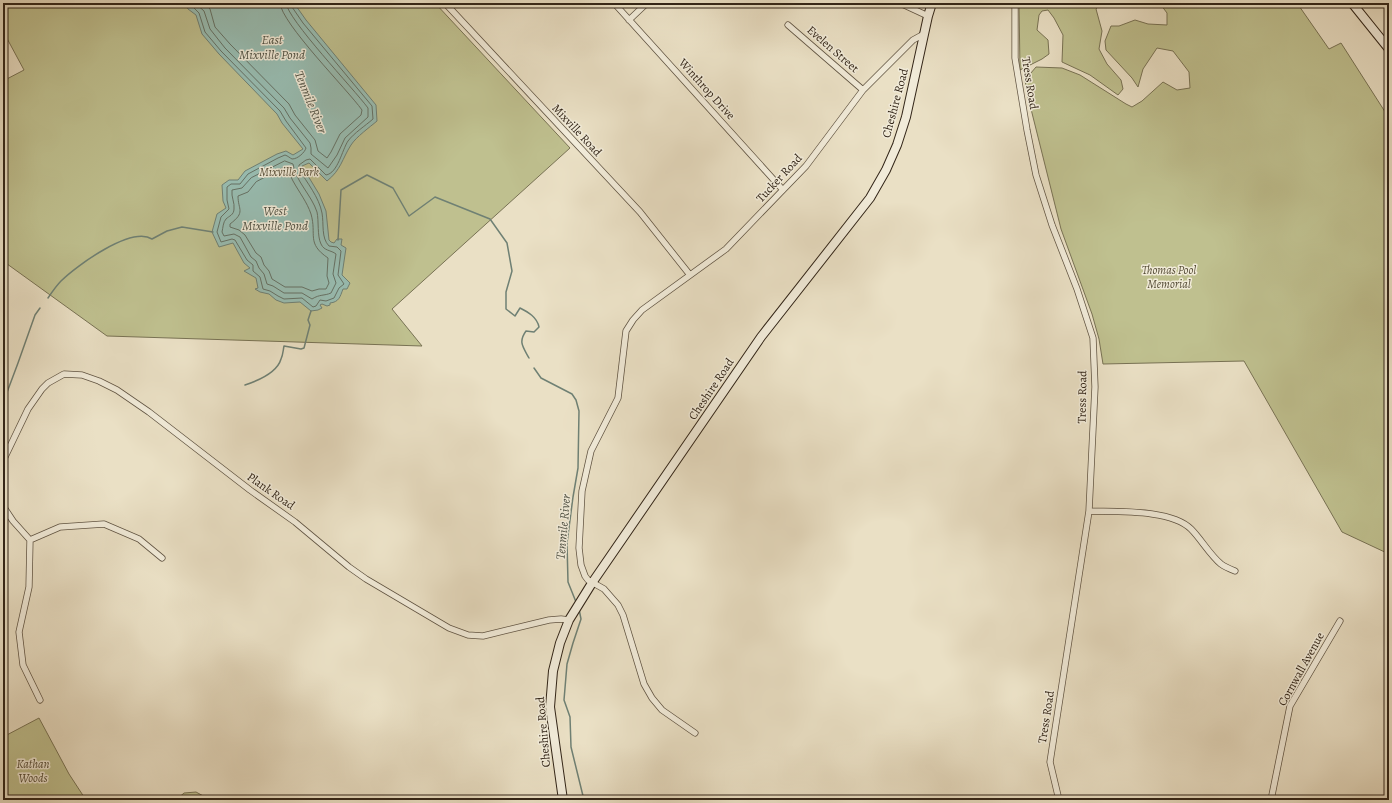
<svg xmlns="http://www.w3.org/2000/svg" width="1392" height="803" font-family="Alegreya,serif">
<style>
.green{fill:#bfc08f;stroke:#787254}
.water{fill:#98bdb2;stroke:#6f8074}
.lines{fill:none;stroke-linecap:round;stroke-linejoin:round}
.shore{stroke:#657165;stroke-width:1}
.stream{stroke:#6f8074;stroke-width:1.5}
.street-casing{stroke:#605443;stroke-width:7}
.secondary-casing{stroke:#322518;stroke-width:10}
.street{stroke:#f1ebd9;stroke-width:5.5}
.secondary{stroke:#f1ebd9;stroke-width:8}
.labels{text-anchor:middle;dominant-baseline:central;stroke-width:3;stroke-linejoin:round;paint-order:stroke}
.street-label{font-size:12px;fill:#322518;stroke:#f1ebd9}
.park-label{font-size:12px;font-style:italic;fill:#554c36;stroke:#f1ebd9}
.water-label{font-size:13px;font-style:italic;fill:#515346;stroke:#f1ebd9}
</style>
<rect width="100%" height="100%" fill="#eae0c5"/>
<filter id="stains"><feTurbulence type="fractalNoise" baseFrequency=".005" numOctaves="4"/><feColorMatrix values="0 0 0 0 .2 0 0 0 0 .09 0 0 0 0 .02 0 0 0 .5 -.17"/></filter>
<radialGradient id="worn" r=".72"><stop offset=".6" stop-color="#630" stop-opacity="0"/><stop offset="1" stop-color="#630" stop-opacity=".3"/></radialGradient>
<path class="green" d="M3,3H435L570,148L392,309L422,346L107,336L3,261V81L24,70L3,31Z
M1019,3H1101L1096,9L1102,31L1099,49L1107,64L1121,80L1123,89L1118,95L1090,75L1062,62L1063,35L1054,18L1048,10L1042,11L1039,15L1037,30L1048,40L1049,54L1042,59L1020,70Z
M1135,3H1297L1329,49L1341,43L1389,118V554L1342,532L1244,361L1103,364L1099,339L1092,314L1061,229L1031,109H1030L1025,80L1036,67L1062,68L1080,75L1126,104L1132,107L1142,101L1163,82L1177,90L1190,88L1189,72L1173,51L1157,48L1143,69L1138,87L1132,78L1106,50L1105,41L1111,26H1119L1135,20L1148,24L1167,25V13L1161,5Z
M39,718L69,774L86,800H3V737Z
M196,792L207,798L208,800H176L184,793Z"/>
<path class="water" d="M184,3H294L306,20L376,105L377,121C370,127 356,137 351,145C342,159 341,170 327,181L309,163L302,166L319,194L326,211L329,240L331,242L334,243L337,239H342L341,245L346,248L342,275L350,283L347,289H343C340,297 339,302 330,303V305L327,306L322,304L320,305L322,308L318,310L311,311L300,302L284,303L276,300L269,294L260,292L255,289L258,288L256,278L244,271L250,268L244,263L233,243L219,247L212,232L217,214L226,208L223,201L222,185L229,180H238L245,171L277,154L286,151L293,155L303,149L282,123L277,114L219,54L202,34L196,15L188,9Z"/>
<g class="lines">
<path class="shore" d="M189,3L199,13L205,32L221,51L280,111L286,121L306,148C305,152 298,159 292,159C290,158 288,156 285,155L278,158L248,174L240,184H231L227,187V200L229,209L221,217L217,232L221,242L232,239L235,240L247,260L253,265V271L260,277L263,289L270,291L278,296L284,299L302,298L313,307L316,306L320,300L326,301L334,298L339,288L344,284L338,275L341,251L337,247L329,246C321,238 324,224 322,213C319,197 307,183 299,169V165L306,160L310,159L326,175C338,173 342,150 348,141C354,133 365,126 373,119L372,106L303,23L292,7L291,3
M195,3L204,11L210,29L225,48L284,108L290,118L310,143L311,148V154L328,168L337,155L345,138L368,117V108C354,89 287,19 286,3
M205,3L210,9L215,27L230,44L289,104L295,115L315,140L318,151L327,158L331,152L340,134L361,115L362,110C347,89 281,23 280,3
M285,161L293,164C295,180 312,196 317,212C319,221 317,236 321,244C324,251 331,250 336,254L333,274L336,283L331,293C324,296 320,294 312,299L302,293H284L273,286L267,284L264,274L259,268L256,261L251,257L240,237L234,234L224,236L222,232C223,228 223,222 226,219C229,216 234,215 234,209C235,203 231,197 232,190L242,188L251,178Z
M285,167C289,170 290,176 293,181C299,192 307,202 311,214C317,235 306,243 328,258L327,276L329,283L326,289H319L312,291L302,287H285L272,279L269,271L264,265L261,257L256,253L245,235L239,230L230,227V224C246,212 238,210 238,196L248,192L256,182Z"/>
<path class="stream" d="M338,240L341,190L367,175L393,188L409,216L435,197L490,219L507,243L512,271L506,292V309L515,316L520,308C528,312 537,317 539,327L534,332L526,331C518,342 523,347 529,358
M48,298C52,292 56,286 61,281C76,266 131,226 152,239L167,231L182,227L213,232
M534,368L541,378L572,394L576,400L579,411L578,468L573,497L567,543L568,582L576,602
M245,385C257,381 277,373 281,359C283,355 283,351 284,346L301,349L304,348L310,325L308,320L311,311
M3,403L18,363L35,315L40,308
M579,609L581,619L573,643L567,664L564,700L570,717L571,747L584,800"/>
<g class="street-casing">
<path id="street" d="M445,3L640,212L690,275
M614,3L783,190
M900,3L928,16
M1015,3V58L1027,130L1036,175L1052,225L1077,289L1093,338L1095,387L1089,511L1050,762L1059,800
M629,20L647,3
M788,25L863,90
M3,461L28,409L42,389L48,383L64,374L82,375L99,381L117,390L149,412L250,490L295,522L349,567L366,579L449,628L468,635L483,636L549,620L561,619L569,620
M3,506L13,521L30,540L29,587L19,632L23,665L40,700
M1089,511C1117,512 1171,509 1191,529C1201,539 1210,555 1221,564C1225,567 1230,569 1235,571
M30,540L60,527L104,524L139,539L162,558
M695,733L662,710L652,698L644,684L623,615L618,605L604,589L588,580L585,576L581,565L579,548L582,491L591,451L618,398L626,331L633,320L642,310L726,249L806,166L863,90L913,40L924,34
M1271,800L1290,706L1340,621"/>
</g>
<g class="secondary-casing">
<path id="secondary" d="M1352,3L1389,49
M563,800L550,707L553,671L560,643L569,620L592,583L761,337L870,198L886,170L897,145L906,117L928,16L932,3"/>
</g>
<use href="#street" class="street"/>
<use href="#secondary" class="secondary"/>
</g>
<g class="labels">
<g class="street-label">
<text transform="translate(833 49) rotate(41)">Evelen Street</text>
<text transform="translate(1030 83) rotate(81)">Tress Road</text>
<text transform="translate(707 89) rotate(48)">Winthrop Drive</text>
<text transform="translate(895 103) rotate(-75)">Cheshire Road</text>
<text transform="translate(577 130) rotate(47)">Mixville Road</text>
<text transform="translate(779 178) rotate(-47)">Tucker Road</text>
<text transform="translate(711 389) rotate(-56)">Cheshire Road</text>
<text transform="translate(1082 397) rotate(-89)">Tress Road</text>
<text transform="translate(271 491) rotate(35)">Plank Road</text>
<text transform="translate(1301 669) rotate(-61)">Cornwall Avenue</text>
<text transform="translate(1046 717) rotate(-81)">Tress Road</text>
<text transform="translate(543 732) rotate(-95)">Cheshire Road</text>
</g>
<g class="park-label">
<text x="289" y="172">Mixville Park</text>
<text x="1169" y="270">Thomas Pool<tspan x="1169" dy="14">Memorial</tspan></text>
<text x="33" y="764">Kathan<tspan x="33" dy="14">Woods</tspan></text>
</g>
<g class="water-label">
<text x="272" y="39">East<tspan x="272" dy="15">Mixville Pond</tspan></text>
<text transform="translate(311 102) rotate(68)">Tenmile River</text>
<text x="275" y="210">West<tspan x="275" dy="15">Mixville Pond</tspan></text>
<text transform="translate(563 527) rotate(-85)">Tenmile River</text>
</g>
</g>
<rect width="1392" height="803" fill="none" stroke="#eae0c5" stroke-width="16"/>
<rect x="4" y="4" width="1384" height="795" fill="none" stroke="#322518" stroke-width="2"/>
<rect x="8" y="8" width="1376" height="787" fill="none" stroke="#322518"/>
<rect width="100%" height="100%" filter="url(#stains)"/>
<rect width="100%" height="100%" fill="url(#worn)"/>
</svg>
